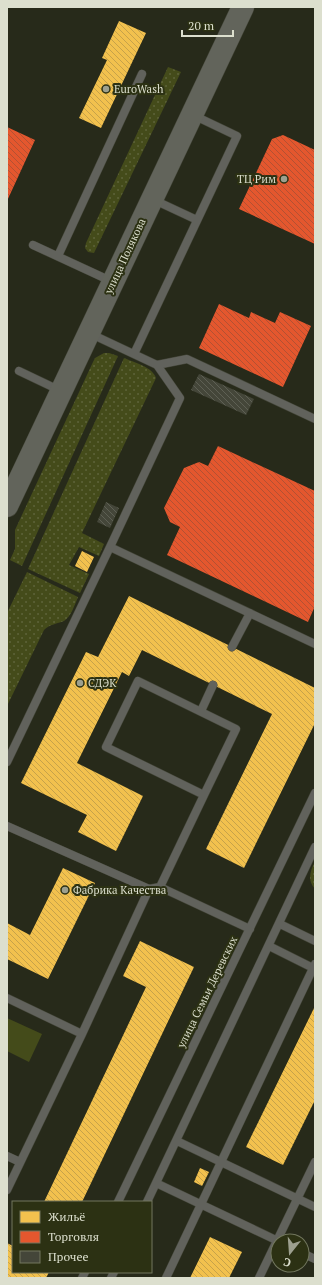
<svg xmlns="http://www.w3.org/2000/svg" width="322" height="1285" font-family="'PT Serif',serif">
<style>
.grass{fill:url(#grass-dots)}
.pitch{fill:#444b1a}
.homes{fill:url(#homes-back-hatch)}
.shops{fill:url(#shops-back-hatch)}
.building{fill:url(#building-back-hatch)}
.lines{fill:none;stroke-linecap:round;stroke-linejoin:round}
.service-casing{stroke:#434538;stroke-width:9}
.secondary-casing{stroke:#434538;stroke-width:23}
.service{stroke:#61625c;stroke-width:8}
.secondary{stroke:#62645b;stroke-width:22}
.poi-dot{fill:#9da08f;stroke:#2c3113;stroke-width:1.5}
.labels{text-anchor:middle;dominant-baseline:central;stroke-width:4;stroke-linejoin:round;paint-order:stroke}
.poi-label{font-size:11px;fill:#dcdfce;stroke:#2c3113;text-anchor:start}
.street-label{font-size:11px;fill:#dcdfce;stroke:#2c3113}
</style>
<defs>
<pattern id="grass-dots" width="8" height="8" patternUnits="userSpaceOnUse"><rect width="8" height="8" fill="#444b1a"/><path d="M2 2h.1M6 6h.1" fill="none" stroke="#5e643a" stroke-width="1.8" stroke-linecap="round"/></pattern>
<pattern id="homes-back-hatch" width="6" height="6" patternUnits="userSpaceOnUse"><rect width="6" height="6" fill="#f2c14e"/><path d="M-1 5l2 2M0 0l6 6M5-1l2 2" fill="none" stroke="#c6a24a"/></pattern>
<pattern id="shops-back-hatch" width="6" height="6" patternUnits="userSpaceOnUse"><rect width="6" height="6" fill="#e4572e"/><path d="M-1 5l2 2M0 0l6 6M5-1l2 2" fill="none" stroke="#b35133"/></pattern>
<pattern id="building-back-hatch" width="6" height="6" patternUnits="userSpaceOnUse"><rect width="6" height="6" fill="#444639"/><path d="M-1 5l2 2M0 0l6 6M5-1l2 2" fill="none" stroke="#5e6054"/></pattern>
</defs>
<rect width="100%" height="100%" fill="#272a1a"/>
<path class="grass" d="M168,67L181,72L94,253L88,252L85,248L86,243Z
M104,353H109L118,356L22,566L10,560L15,549V530L93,362L95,358Z
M124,358C133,362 153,367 156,378L82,533L104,544L99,556L79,547L69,565L89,574L80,593L28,569Z
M27,572L78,597C75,604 71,617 64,621C57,624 50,624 44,630L7,706V613Z
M315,861V889C307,880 310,872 315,861Z"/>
<path class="pitch" d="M7,1018L42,1034L29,1062L7,1051Z"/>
<path class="homes" d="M119,21L146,33L101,128L79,118L107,60L102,58Z
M82,551L94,557L87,572L75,566Z
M129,596L315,688V723L244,868L206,849L272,714L142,650L129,676L122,672L77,763L143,796L116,851L78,832L87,815L21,783L86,652L98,657Z
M63,868L95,883L48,979L7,959V923L30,935Z
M140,941L194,967L82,1202H44L146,987L123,976Z
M315,1006V1100L283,1165L246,1147Z
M200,1168L209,1172L202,1186L194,1182Z
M210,1237L242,1252L229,1278H190Z
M7,1243L13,1246V1272H49L46,1278H7Z"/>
<path class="shops" d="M7,127L35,140L7,201Z
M283,135L315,150V244L239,209L272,139Z
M219,304L249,318L251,312L275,323L280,312L311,326L283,387L199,348Z
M218,446L315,491V606L308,622L167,555L180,527L170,522L164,508L184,468L199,462L208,466Z"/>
<path class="building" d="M199,374L254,399L246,415L191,390Z
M106,502L119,508L110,528L97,522Z"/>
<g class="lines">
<g class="service-casing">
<path id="service" d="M152,199L197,220
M33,245L113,282
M58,256L142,74
M134,354L237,136L193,115
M157,365L187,359L315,419
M19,371L61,391
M110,547L315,644
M232,647L250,613
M138,681L236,729L204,795L106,747Z
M201,711L213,685
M7,762L110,547L180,398L157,365L89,333
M7,826L149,889L160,887L204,795
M160,887L250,929
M280,924L315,941
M269,946L313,968
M7,998L82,1034
M177,1141L315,1207
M7,1156L20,1162
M156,1183L278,1241
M7,1190L82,1034L149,889
M118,1202L315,793
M147,1202L315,847
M302,1253L315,1259
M82,1278L85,1272
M111,1278L114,1272
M166,1278L315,964
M259,1278L315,1162"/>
</g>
<g class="secondary-casing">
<path id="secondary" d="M7,506L243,7"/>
</g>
<use href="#service" class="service"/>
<use href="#secondary" class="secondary"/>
</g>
<g class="poi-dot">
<circle cx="106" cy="89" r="4"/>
<circle cx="284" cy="179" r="4"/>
<circle cx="80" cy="683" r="4"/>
<circle cx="65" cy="890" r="4"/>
</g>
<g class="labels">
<g class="poi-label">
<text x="114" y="89">EuroWash</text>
<text x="276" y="179" text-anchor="end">ТЦ Рим</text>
<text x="88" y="683">СДЭК</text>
<text x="73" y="890">Фабрика Качества</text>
</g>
<g class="street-label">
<text transform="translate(125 256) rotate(-65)">улица Полякова</text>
<text transform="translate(207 992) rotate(-64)">улица Семьи Деревских</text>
</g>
</g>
<rect width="322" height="1285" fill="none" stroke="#dcdfce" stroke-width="16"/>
<rect x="12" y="1201" width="140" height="72" fill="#2c3113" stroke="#72775e"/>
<rect x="20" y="1211" width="20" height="12" fill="#f2c14e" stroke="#72775e"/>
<text x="48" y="1221" font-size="12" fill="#dcdfce">Жильё</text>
<rect x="20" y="1231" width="20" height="12" fill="#e4572e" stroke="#72775e"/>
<text x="48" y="1241" font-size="12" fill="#dcdfce">Торговля</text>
<rect x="20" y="1251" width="20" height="12" fill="#444639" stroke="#72775e"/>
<text x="48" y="1261" font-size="12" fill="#dcdfce">Прочее</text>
<g transform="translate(290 1253) rotate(197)"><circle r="19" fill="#2c3113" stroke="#72775e"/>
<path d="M0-3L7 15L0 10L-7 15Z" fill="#9da08f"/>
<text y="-6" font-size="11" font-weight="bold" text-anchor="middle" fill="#dcdfce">С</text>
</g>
<path d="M182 30v6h51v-6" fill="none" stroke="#dcdfce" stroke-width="2"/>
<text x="188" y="30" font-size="12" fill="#dcdfce" stroke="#2c3113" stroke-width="3" paint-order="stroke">20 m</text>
</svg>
